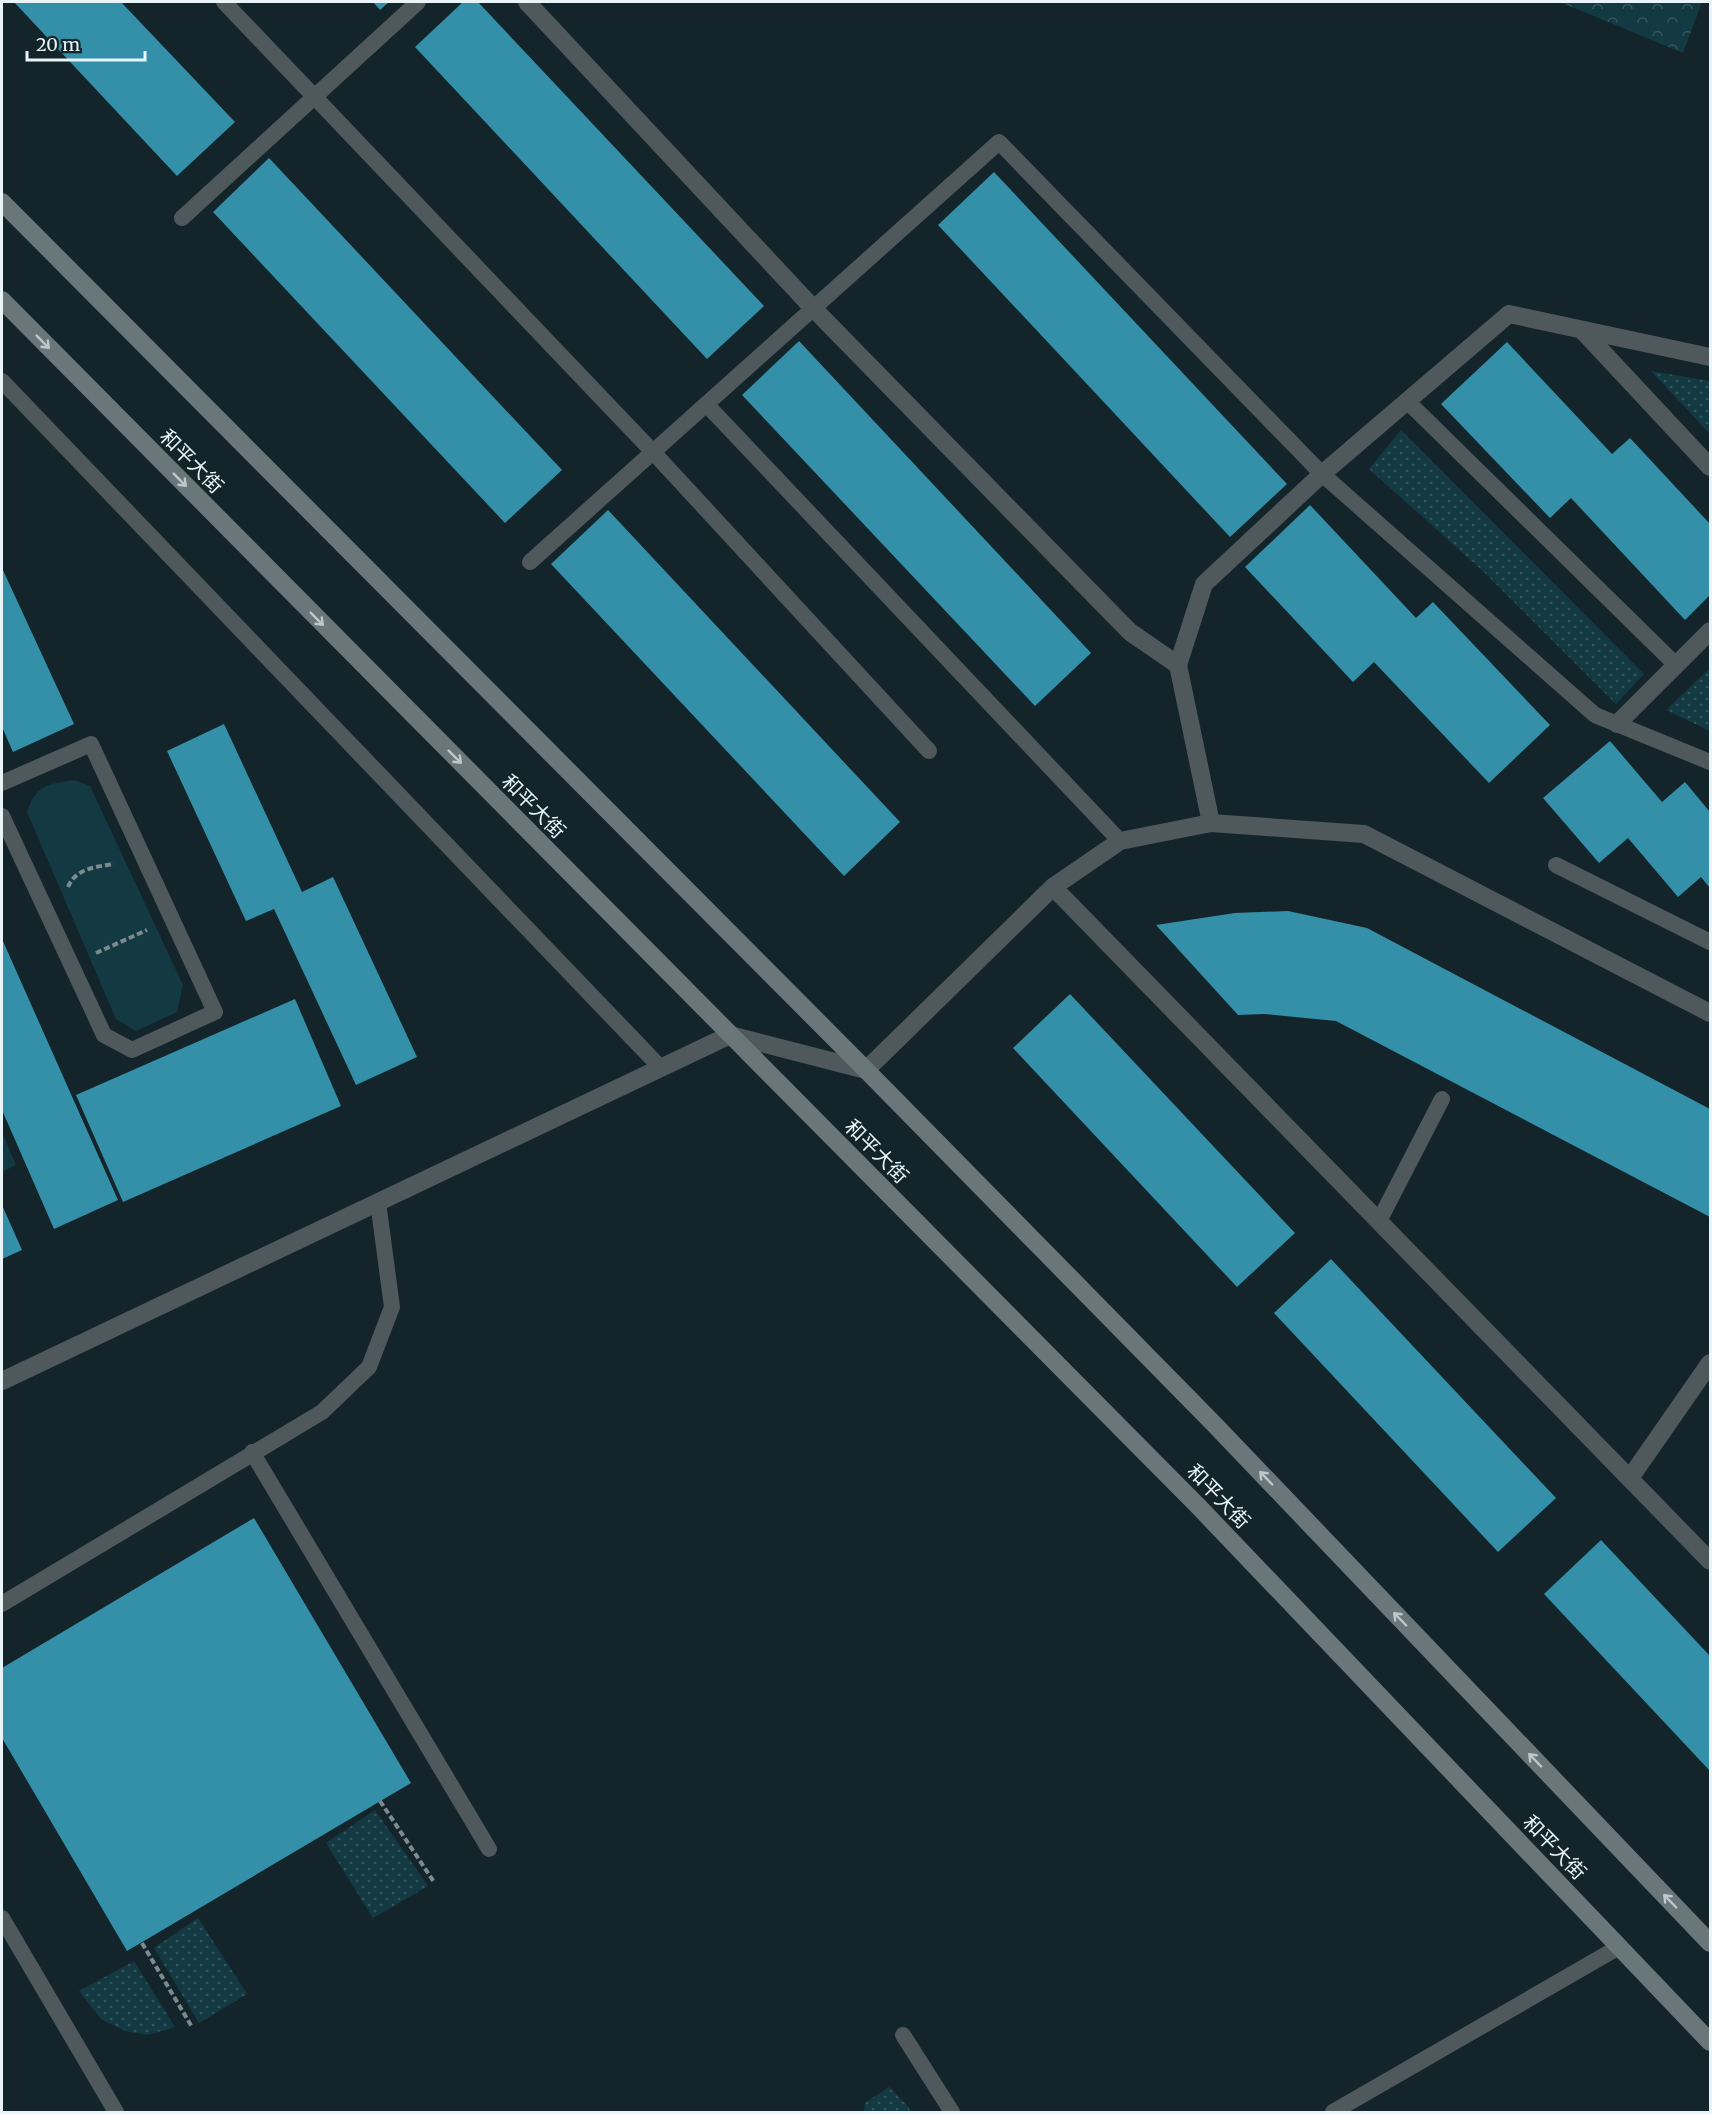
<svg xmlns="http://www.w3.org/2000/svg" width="1712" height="2114" font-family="Merriweather,'Noto Sans SC',serif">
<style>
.grass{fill:url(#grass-dots)}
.forest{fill:url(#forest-crowns)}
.park{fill:#133943}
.building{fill:#3390a8}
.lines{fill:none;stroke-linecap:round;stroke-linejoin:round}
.path{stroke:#7c8b90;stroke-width:4;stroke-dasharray:6 3;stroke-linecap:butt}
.service{stroke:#4f585a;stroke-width:16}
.minor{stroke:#4f585a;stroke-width:18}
.tertiary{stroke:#4f585a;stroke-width:18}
.secondary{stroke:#69767a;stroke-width:18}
.oneway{stroke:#bcc8cc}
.labels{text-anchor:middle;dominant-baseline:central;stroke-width:5;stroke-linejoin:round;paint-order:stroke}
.street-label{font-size:20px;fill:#e9f4f8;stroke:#13252a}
</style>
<defs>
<pattern id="grass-dots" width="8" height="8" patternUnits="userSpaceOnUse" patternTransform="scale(1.5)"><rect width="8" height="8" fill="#133943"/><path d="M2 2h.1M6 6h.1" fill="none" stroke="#35565f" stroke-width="1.8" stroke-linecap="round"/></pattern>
<pattern id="forest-crowns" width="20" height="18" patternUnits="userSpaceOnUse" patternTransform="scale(1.5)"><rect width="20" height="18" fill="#133943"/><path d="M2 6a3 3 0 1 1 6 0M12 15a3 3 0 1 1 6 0" fill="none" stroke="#35565f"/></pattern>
</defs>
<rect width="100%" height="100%" fill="#13252a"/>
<path class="grass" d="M1651,371L1710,381V434Z
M1401,430L1644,674L1616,704L1484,572L1369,469Z
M1710,668V731L1666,710Z
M375,1810L428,1886L373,1918L326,1843Z
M198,1918L247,1994L199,2023L154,1948Z
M134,1961L175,2027L148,2035L125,2031L101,2019L79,1991Z
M889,2087L906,2104L911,2112H864L865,2103Z"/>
<path class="forest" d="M1560,2H1702L1683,53Z"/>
<path class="park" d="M74,780L90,786L183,985L177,1012L136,1031L116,1019L27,812C36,785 48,784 74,780Z
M2,1132L16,1165L2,1172Z"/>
<path class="building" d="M14,2H121L235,122L177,176Z
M373,2H389L380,10Z
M463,2H478L764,306L707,359L415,47Z
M269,158L562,470L505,523L213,212Z
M994,172L1287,484L1230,537L938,225Z
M799,341L1091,653L1035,706L742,395Z
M1507,342L1612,454L1630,438L1710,524V595L1685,620L1571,498L1550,518L1441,404Z
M1310,505L1416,618L1433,602L1550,725L1489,783L1374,662L1353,682L1245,567Z
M608,510L900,822L844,876L551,564Z
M2,568L74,724L13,752L2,727Z
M224,724L302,892L333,877L417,1057L356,1085L274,909L246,921L167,751Z
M1610,741L1662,802L1685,782L1710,812V888L1701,877L1678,897L1628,838L1599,863L1543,798Z
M1288,911L1367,928L1710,1109V1217L1336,1021L1264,1014L1238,1015L1156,925L1235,913Z
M2,939L118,1200L54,1229L2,1110Z
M1070,994L1295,1233L1237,1287L1013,1048Z
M295,999L341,1106L123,1202L76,1095Z
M2,1205L22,1250L2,1259Z
M1331,1259L1556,1498L1498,1552L1274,1313Z
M254,1518L411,1783L127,1951L2,1738V1668Z
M1601,1540L1710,1656V1771L1544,1594Z"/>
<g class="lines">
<path class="path" d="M68,887C76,868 96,867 114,864
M96,953L147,930
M380,1801L434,1882
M142,1943L192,2027"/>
<path class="service" d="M224,2L653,452L929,751
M182,218L418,2
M2,381L661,1068
M1407,401L1676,665
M706,404L1120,841
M530,562L999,142L1322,474L1595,715L1710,762
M2,783L91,744L215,1012L132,1050L104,1035L2,816
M1556,865L1710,942
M1379,1221L1442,1099
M252,1452L489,1849
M2,1604L322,1412L369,1367L392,1307L378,1202
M2,1918L116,2112
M903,2035L952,2112
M1333,2112L1619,1947"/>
<path class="minor" d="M527,2L812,307L1130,632L1178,665
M1582,330L1710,467
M1617,724L1710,631
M1211,823L1178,665L1204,584L1322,474L1509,314L1710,357
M1053,887L1710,1561
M1630,1478L1710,1363"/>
<path class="tertiary" d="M2,1381L730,1035L866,1070L1053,887L1120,841L1211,823L1364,834L1710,1013"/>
<path class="secondary" d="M2,202L866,1070L1214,1424L1710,1943
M2,300L1199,1507L1710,2042"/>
</g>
<defs><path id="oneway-shaft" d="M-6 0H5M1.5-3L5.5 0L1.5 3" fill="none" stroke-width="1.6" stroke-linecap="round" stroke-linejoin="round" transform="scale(1.5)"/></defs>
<g class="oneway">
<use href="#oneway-shaft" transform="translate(43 342) rotate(45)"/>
<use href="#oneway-shaft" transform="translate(180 480) rotate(45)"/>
<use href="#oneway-shaft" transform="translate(317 619) rotate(45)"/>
<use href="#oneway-shaft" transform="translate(455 757) rotate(45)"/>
<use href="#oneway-shaft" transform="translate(1266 1478) rotate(-134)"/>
<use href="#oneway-shaft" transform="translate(1400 1619) rotate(-134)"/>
<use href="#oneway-shaft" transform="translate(1535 1760) rotate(-134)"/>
<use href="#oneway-shaft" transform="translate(1670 1901) rotate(-134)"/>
</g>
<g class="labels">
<g class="street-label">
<text transform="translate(192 461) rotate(45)">和平大街</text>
<text transform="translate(534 806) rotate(45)">和平大街</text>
<text transform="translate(877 1151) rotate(45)">和平大街</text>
<text transform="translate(1219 1496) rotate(46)">和平大街</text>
<text transform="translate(1555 1847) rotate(46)">和平大街</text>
</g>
</g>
<rect width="1712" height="2114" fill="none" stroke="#e9f4f8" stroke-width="6"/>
<path d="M27 51v9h118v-9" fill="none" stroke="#e9f4f8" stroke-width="3"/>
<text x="36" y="51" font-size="18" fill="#e9f4f8" stroke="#13252a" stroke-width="4.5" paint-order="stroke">20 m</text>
</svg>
